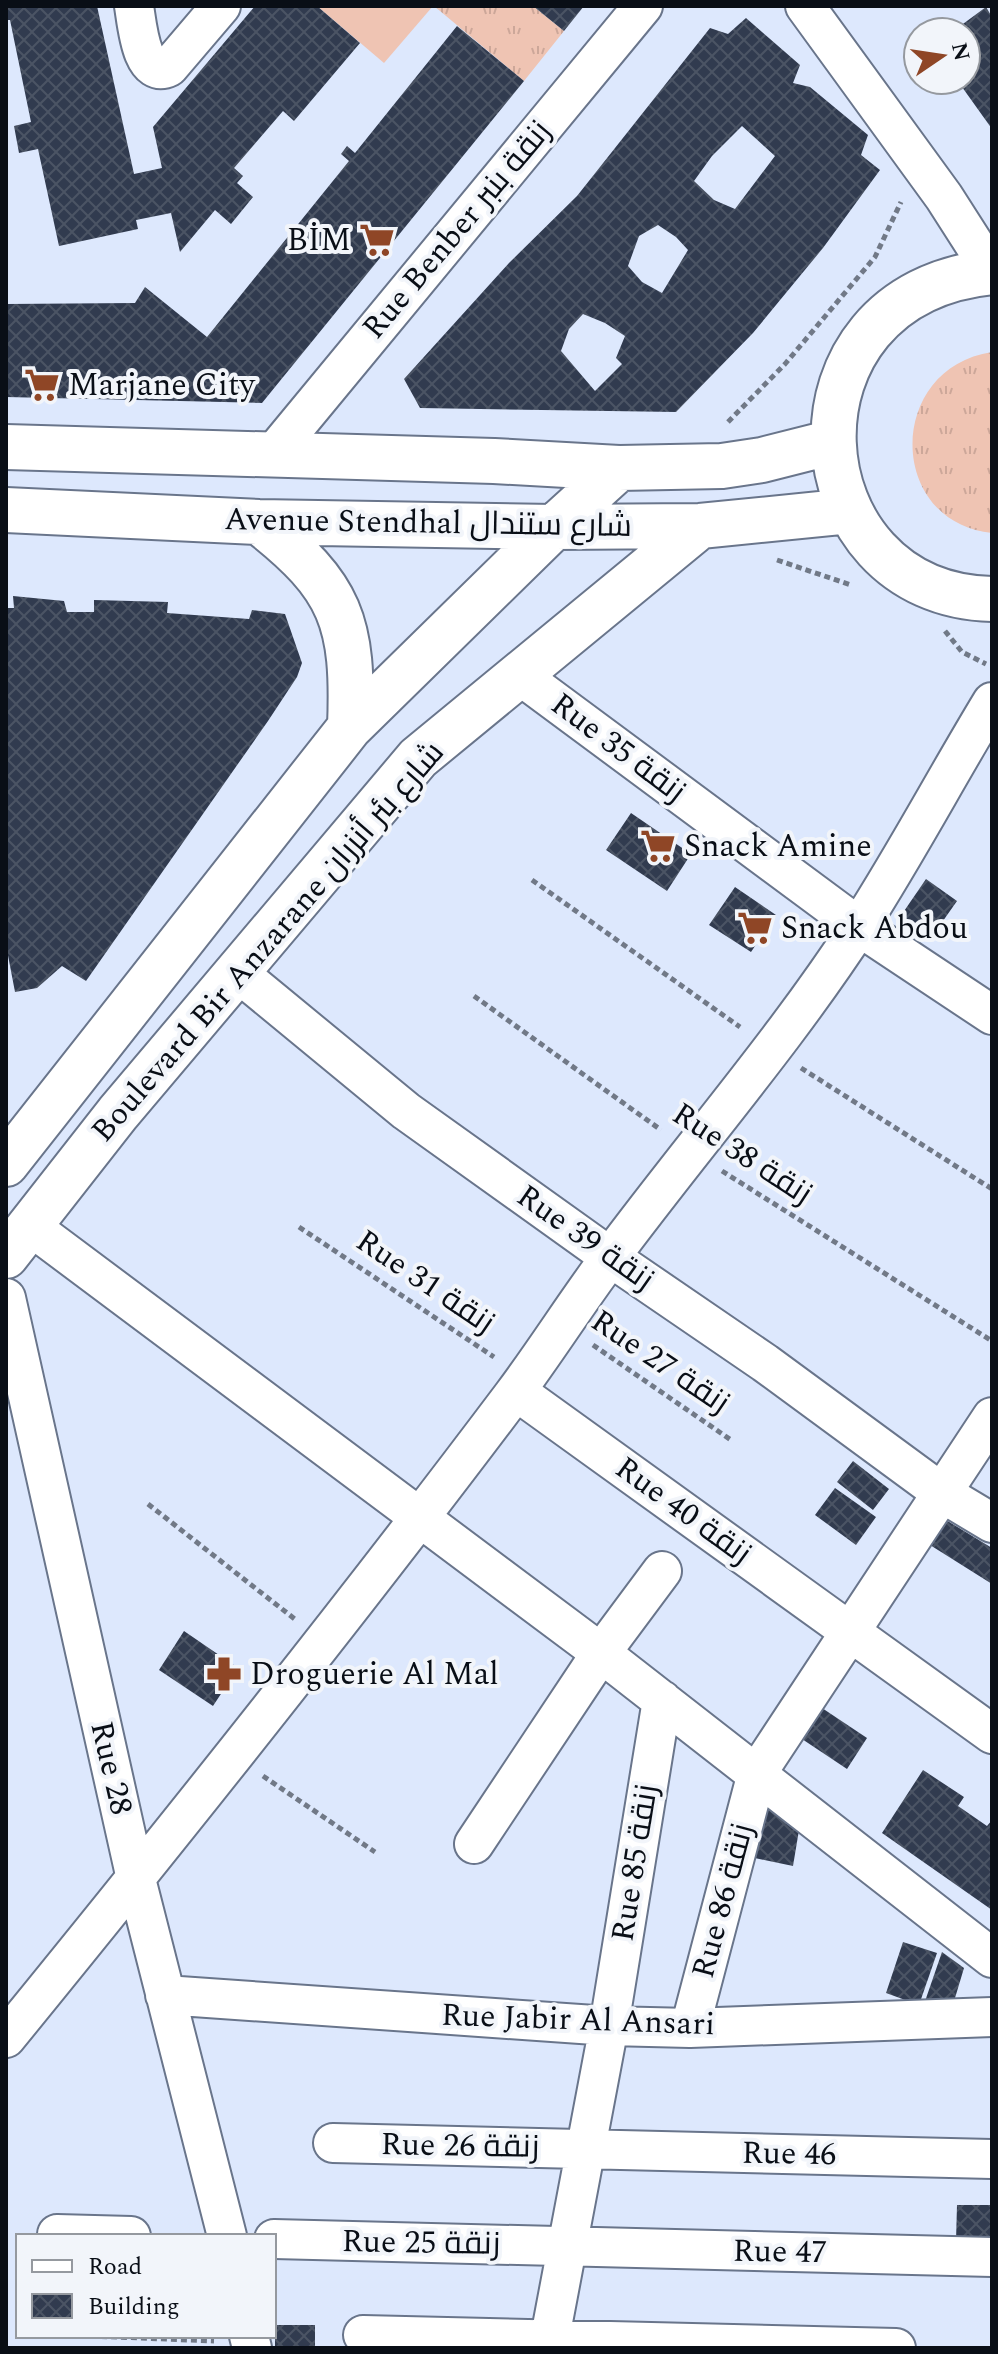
<svg xmlns="http://www.w3.org/2000/svg" width="998" height="2354" font-family="Spectral,Cairo,serif">
<style>
.grass{fill:url(#grass-tufts)}
.garden{fill:#efc4b3}
.building{fill:url(#building-cross-hatch);fill-rule:evenodd}
.lines{fill:none;stroke-linecap:round;stroke-linejoin:round}
.minor-casing{stroke:#69758b;stroke-width:42}
.major-casing{stroke:#69758b;stroke-width:48}
.path{stroke:#717987;stroke-width:5;stroke-dasharray:6 4;stroke-linecap:butt}
.minor{stroke:#fff;stroke-width:38}
.major{stroke:#fff;stroke-width:44}
.labels{text-anchor:middle;dominant-baseline:central;stroke-width:8;stroke-linejoin:round;paint-order:stroke}
.street-label{font-size:32px;fill:#090e16;stroke:#f2f5fa}
.poi-label{font-size:32px;fill:#090e16;stroke:#f2f5fa;text-anchor:start}
</style>
<defs>
<pattern id="grass-tufts" width="24" height="20" patternUnits="userSpaceOnUse" patternTransform="scale(2)"><rect width="24" height="20" fill="#efc4b3"/><path d="M3 7l-1-3M5 7V3M7 7l1-3M15 17l-1-3M17 17v-4M19 17l1-3" fill="none" stroke="#cca799"/></pattern>
<pattern id="building-cross-hatch" width="8" height="8" patternUnits="userSpaceOnUse" patternTransform="scale(2)"><rect width="8" height="8" fill="#313b4f"/><path d="M0 0l8 8M0 8l8-8" fill="none" stroke="#4b5464"/></pattern>
</defs>
<rect width="100%" height="100%" fill="#dde8fd"/>
<path class="grass" d="M434,6H533L564,31L524,81Z
M992,352V533C886,522 886,368 992,352Z"/>
<path class="garden" d="M317,6H433L384,63Z"/>
<path class="building" d="M6,6H97L134,174L162,168L153,127L255,6H317L360,43L294,121L283,111L234,168L243,176L237,183L253,197L231,224L215,210L180,252L171,213L136,220L138,229L59,246L38,149L19,153L14,126L31,122L10,20H6Z
M533,6H584L564,31Z
M986,7L992,17V129L957,80H966V32H952Z
M746,18L800,65L793,83L810,87L868,135L861,155L880,170L823,248L753,333L676,412L420,408L404,379L509,263L577,196L710,28L728,34ZM742,126L775,156L735,209L714,200L694,181L712,156ZM658,225L676,237L688,250L662,293L642,282L628,266L639,236ZM583,314L605,323L625,336L616,358L622,364L595,391L561,351L569,329Z
M457,26L524,81L262,403L6,397V304L135,303L145,287L207,337L349,161L341,154L347,146L355,153Z
M13,596L64,601L67,612H94V600L168,602L167,613L249,619L252,610L285,614L302,663L297,677L268,721L86,981L62,966L37,988L15,992L6,945V608H14Z
M631,813L691,854L667,891L606,850Z
M926,879L957,901L931,938L900,917Z
M735,887L776,915L751,952L709,925Z
M853,1461L889,1489L873,1510L837,1482Z
M835,1488L876,1517L856,1545L815,1515Z
M946,1520L992,1548V1584L930,1545Z
M184,1631L238,1668L213,1706L159,1670Z
M816,1704L867,1738L847,1769L796,1735Z
M923,1770L964,1797L958,1806L987,1826L992,1820V1910L882,1833Z
M762,1798L799,1830L793,1866L750,1857Z
M903,1942L937,1953L919,2005L886,1993Z
M942,1952L964,1968L952,2008L923,2007Z
M957,2205H992V2242L956,2241Z
M275,2325H315V2348H275Z"/>
<g class="lines">
<g class="minor-casing">
<path id="minor" d="M134,6C137,23 141,81 169,67L221,6
M805,6L944,197L992,272
M272,455L643,6
M518,674L858,926L992,1015
M236,971L406,1111L610,1257L765,1363L942,1493L992,1523
M30,1226L601,1653L992,1958
M6,1298L136,1879L227,2236
M516,1391L992,1734
M474,1844L601,1653L662,1571
M165,1995L609,2026L690,2028L992,2017
M690,2028L757,1773L992,1417
M6,2038C178,1827 349,1613 513,1395C546,1351 576,1303 609,1259C692,1147 784,1042 860,925C907,852 947,776 992,702
M333,2143L992,2159
M57,2234L131,2236
M274,2239L992,2257
M363,2335L896,2348
M249,2336L252,2348
M548,2348L609,2026L662,1700"/>
</g>
<g class="major-casing">
<path id="major" d="M992,272C770,294 792,595 992,599
M6,447L494,461L619,468L722,466L762,460L833,442
M6,510L259,522L554,527L700,526L850,511
M259,522C342,587 354,622 350,727
M6,1164L350,727L554,527L619,468
M6,1256L118,1113L418,758L700,526"/>
</g>
<path class="path" d="M728,422L785,364L875,257L901,202
M777,560L851,585
M945,631L962,652L986,664
M532,880L740,1027
M474,996L661,1130
M801,1068L992,1189
M722,1171L992,1341
M299,1227L494,1357
M593,1345L731,1440
M148,1504L296,1620
M263,1776L375,1852
M91,2336L214,2341"/>
<use href="#minor" class="minor"/>
<use href="#major" class="major"/>
</g>
<defs>
<g id="supermarket-bare" transform="scale(2.76)"><path d="M-6-5.5h2.5l.6 2H6L4.5 2H-2.5L-4.4-4H-6ZM-1.5 3.2a1.3 1.3 0 1 0 .1 0ZM3 3.2a1.3 1.3 0 1 0 .1 0Z" fill="#8f4626" stroke="#f2f5fa" stroke-width="2.5" paint-order="stroke"/></g>
<g id="pharmacy-bare" transform="scale(2.76)"><path d="M-2-6h4v4h4v4h-4v4h-4v-4h-4v-4h4Z" fill="#8f4626" stroke="#f2f5fa" stroke-width="2.5" paint-order="stroke"/></g>
</defs>
<g fill-rule="evenodd">
<use href="#supermarket-bare" x="377" y="240"/>
<use href="#supermarket-bare" x="42" y="385"/>
<use href="#supermarket-bare" x="658" y="846"/>
<use href="#supermarket-bare" x="755" y="928"/>
<use href="#pharmacy-bare" x="224" y="1674"/>
</g>
<g class="labels">
<g class="street-label">
<text transform="translate(457 230) rotate(-50)">Rue Benber زنقة بنبر</text>
<text transform="translate(428 523) rotate(1)">Avenue Stendhal شارع ستندال</text>
<text transform="translate(618 748) rotate(37)">Rue 35 زنقة</text>
<text transform="translate(268 942) rotate(-49)">Boulevard Bir Anzarane شارع بئر أنزران</text>
<text transform="translate(742 1154) rotate(33)">Rue 38 زنقة</text>
<text transform="translate(585 1238) rotate(35)">Rue 39 زنقة</text>
<text transform="translate(425 1282) rotate(34)">Rue 31 زنقة</text>
<text transform="translate(660 1362) rotate(34)">Rue 27 زنقة</text>
<text transform="translate(683 1511) rotate(36)">Rue 40 زنقة</text>
<text transform="translate(111 1768) rotate(77)">Rue 28</text>
<text transform="translate(635 1863) rotate(-81)">Rue 85 زنقة</text>
<text transform="translate(723 1901) rotate(-75)">Rue 86 زنقة</text>
<text transform="translate(578 2020) rotate(2)">Rue Jabir Al Ansari</text>
<text transform="translate(460 2146) rotate(1)">Rue 26 زنقة</text>
<text transform="translate(789 2154) rotate(1)">Rue 46</text>
<text transform="translate(421 2243) rotate(1)">Rue 25 زنقة</text>
<text transform="translate(780 2252) rotate(1)">Rue 47</text>
</g>
<g class="poi-label">
<text x="351" y="240" text-anchor="end">BİM</text>
<text x="68" y="385">Marjane City</text>
<text x="684" y="846">Snack Amine</text>
<text x="781" y="928">Snack Abdou</text>
<text x="250" y="1674">Droguerie Al Mal</text>
</g>
</g>
<rect width="998" height="2354" fill="none" stroke="#090e16" stroke-width="16"/>
<rect x="16" y="2234" width="260" height="104" fill="#f2f5fa" stroke="#95999f" stroke-width="2"/>
<rect x="32" y="2260" width="40" height="12" fill="#ffffff" stroke="#95999f" stroke-width="2"/>
<text x="88" y="2274" font-size="24" fill="#090e16">Road</text>
<rect x="32" y="2294" width="40" height="24" fill="url(#building-cross-hatch)" stroke="#95999f" stroke-width="2"/>
<text x="88" y="2314" font-size="24" fill="#090e16">Building</text>
<g transform="translate(942 56) rotate(77)"><circle r="38" fill="#f2f5fa" stroke="#95999f" stroke-width="2"/>
<path d="M0-6L14 30L0 20L-14 30Z" fill="#8f4626"/>
<text y="-12" font-size="22" font-weight="bold" text-anchor="middle" fill="#090e16">N</text>
</g>
</svg>
